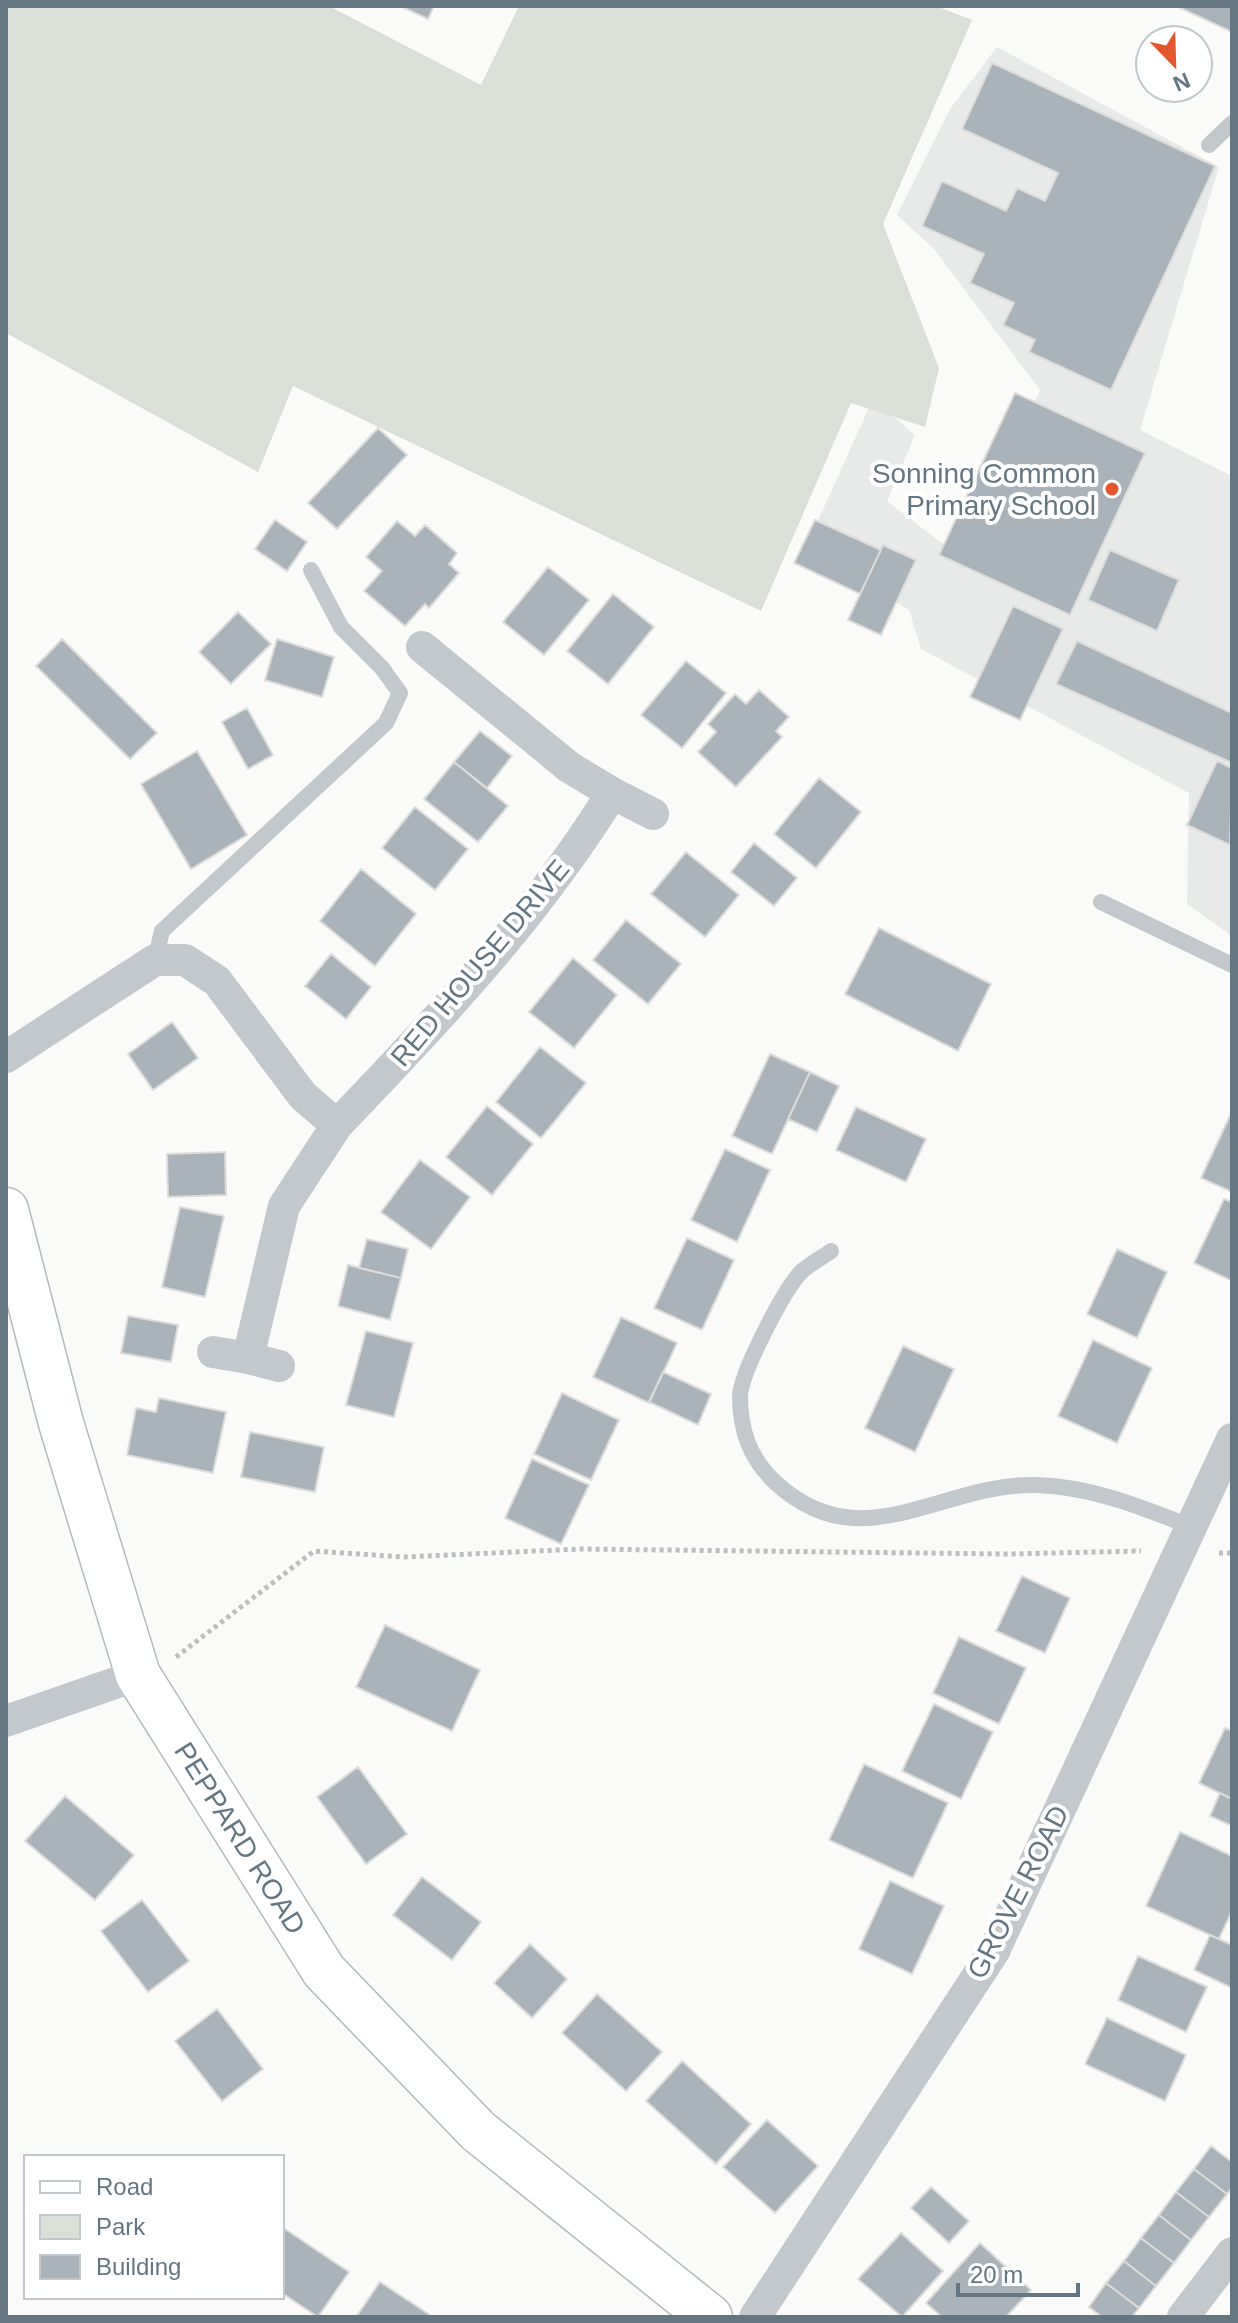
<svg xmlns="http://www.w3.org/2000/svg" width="1238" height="2323" font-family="Arial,sans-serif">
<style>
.built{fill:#e8e9e9}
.green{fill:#dadfd7}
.building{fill:#aab3b9;stroke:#dcdcda;stroke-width:2}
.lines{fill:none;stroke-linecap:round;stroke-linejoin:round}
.secondary-casing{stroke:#b3babf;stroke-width:47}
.path{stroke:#bbbfc2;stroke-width:5;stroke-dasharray:4 4;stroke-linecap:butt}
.service{stroke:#c3c8cc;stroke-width:16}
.minor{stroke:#c3c8cc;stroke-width:32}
.secondary{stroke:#fff;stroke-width:44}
.poi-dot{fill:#e4572e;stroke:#fff;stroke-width:3}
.labels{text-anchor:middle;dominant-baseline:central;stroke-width:8;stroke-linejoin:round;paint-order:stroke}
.poi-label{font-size:28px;fill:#657683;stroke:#fff;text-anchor:end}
.street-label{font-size:28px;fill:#657683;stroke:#fff}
</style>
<rect width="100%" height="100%" fill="#fafaf8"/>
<path class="built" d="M997,47L1219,167L1140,430L1232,476V936L1187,904L1189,793L921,649L909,610L806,547L873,399L915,435L887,501L960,557L1040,390L934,249L897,215L950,109Z"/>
<path class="green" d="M6,6H329L481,85L519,6H936L972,20L883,224L939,368L925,427L851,403L761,611L293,386L258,472L6,333Z"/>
<path class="building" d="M400,6H434L428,19Z
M1176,6H1232V32Z
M992,63L1215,166L1111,390L1029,352L1035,340L1003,325L1014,303L970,283L984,254L922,226L942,181L1006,211L1017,188L1045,201L1058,173L962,129Z
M1015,393L1145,453L1070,615L939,555Z
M378,428L407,455L337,529L308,503Z
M275,520L307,542L287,571L255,549Z
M815,520L881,550L860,594L794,563Z
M397,521L415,536L425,525L457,553L449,564L459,573L429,608L425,604L405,626L364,591L382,571L366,557Z
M883,545L916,560L881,635L848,620Z
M1110,550L1179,580L1157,631L1088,600Z
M548,567L589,600L544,655L503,622Z
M613,594L654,627L608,684L567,651Z
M1013,606L1063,629L1020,720L970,697Z
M238,612L271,644L231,684L199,652Z
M62,639L157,733L130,759L36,666Z
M277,639L334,657L322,697L265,680Z
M1077,641L1232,713V763L1056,684Z
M686,661L726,693L682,748L641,715Z
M759,690L789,717L776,731L782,737L736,787L698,752L716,732L708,724L735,694L746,704Z
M247,708L273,755L248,769L222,722Z
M480,731L512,756L487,788L454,762Z
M197,751L247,835L191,869L141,784Z
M1217,761L1232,768L1230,845L1187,825Z
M454,762L508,806L478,842L424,799Z
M819,778L861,812L816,868L774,834Z
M415,807L468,849L435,890L382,848Z
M754,843L797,878L774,906L731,872Z
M686,852L739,895L705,937L651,894Z
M361,869L416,914L375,966L320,921Z
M626,920L681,964L648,1004L593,960Z
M879,928L991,984L958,1051L845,994Z
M331,954L371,987L346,1019L305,986Z
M573,958L617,995L574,1048L529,1012Z
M172,1022L198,1058L153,1090L128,1054Z
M540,1047L586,1083L541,1138L496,1102Z
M770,1054L810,1072L772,1154L732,1136Z
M810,1072L839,1086L817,1132L788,1119Z
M487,1106L533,1144L492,1195L446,1157Z
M856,1107L926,1139L906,1182L836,1150Z
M1232,1111V1192L1201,1178Z
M725,1149L770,1170L737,1242L691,1220Z
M225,1152L226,1195L168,1197L167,1154Z
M420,1160L470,1197L431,1249L381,1212Z
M1224,1199L1232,1202V1281L1194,1263Z
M180,1207L224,1216L205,1297L162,1287Z
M687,1238L734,1260L702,1330L654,1308Z
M367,1239L408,1249L401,1278L359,1268Z
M1117,1249L1167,1272L1137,1338L1087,1314Z
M348,1265L401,1278L390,1320L338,1306Z
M128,1316L178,1325L171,1362L121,1353Z
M621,1317L677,1343L649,1403L593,1377Z
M366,1331L413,1343L394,1417L346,1405Z
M1093,1340L1152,1368L1117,1443L1058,1416Z
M903,1346L954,1369L915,1452L865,1428Z
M663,1372L711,1394L698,1425L649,1402Z
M562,1393L619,1420L591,1480L534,1454Z
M159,1398L226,1412L213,1473L127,1455L136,1408L156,1412Z
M250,1432L324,1447L315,1492L241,1477Z
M532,1459L589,1485L561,1544L505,1518Z
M1022,1576L1070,1598L1045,1653L996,1631Z
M385,1625L480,1670L452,1731L356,1687Z
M959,1637L1026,1668L999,1724L933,1693Z
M934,1704L993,1732L961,1799L902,1771Z
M1225,1728L1232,1731V1799L1199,1783Z
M864,1764L948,1803L913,1878L829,1840Z
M358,1767L407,1834L366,1864L317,1797Z
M1220,1793L1232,1799V1826L1210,1816Z
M65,1796L134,1855L95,1900L25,1841Z
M1180,1832L1232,1856V1911L1219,1939L1146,1906Z
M422,1877L481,1922L452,1960L393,1915Z
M890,1881L944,1906L912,1974L859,1949Z
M142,1900L189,1961L148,1992L101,1931Z
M1210,1935L1232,1945V1988L1194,1970Z
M530,1944L567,1979L532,2018L494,1983Z
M1138,1956L1207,1987L1186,2032L1118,2000Z
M597,1994L662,2052L626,2091L562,2033Z
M217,2009L263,2069L222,2101L175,2041Z
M1107,2018L1186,2055L1165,2101L1085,2064Z
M682,2061L751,2124L716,2164L646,2101Z
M767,2120L818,2166L775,2213L723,2167Z
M1211,2146L1232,2162V2187L1227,2194L1194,2169Z
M1194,2169L1227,2194L1209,2217L1176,2192Z
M931,2187L969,2221L949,2243L911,2208Z
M1176,2192L1209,2217L1191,2240L1159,2215Z
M1159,2215L1191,2240L1174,2263L1141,2238Z
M282,2227L349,2272L318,2317L282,2293Z
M901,2233L943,2271L902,2317L858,2279Z
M1141,2238L1174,2263L1156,2286L1124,2261Z
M980,2243L1031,2290L1006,2317H942L926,2303Z
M1124,2261L1156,2286L1139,2308L1106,2283Z
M380,2282L433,2317H356Z
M1106,2283L1139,2308L1132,2317H1102L1089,2307Z"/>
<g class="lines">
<g class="secondary-casing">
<g id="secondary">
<path id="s1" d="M6,1210L61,1423L138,1675L324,1971L478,2131L710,2317"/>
</g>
</g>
<path class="path" d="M1219,1553H1232
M176,1657L314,1551L404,1557L580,1549L1008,1554L1141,1551"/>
<path class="service" d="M1209,145L1232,123
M1101,902L1232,965
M155,960L162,931L386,723L400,693L382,668L341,627L311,570
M831,1251C822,1258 809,1264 801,1272C784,1290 741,1372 740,1396C740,1431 750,1459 776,1483C862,1562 940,1483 1035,1485C1090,1486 1141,1507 1192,1527"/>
<path class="minor" d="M612,793L653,814
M6,1057L155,960H185L217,981L303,1096L337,1125C436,1022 537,915 612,793L569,767L422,647
M213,1352L248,1358
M279,1366L248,1358L284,1206L337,1125
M6,1721L138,1675
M755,2317L994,1951L1232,1439
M1183,2317L1232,2253"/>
<use href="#secondary" class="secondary"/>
</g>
<circle class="poi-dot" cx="1112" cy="489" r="8"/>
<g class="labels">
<g class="poi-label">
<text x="1096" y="473">Sonning Common<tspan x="1096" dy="32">Primary School</tspan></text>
</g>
<g class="street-label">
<text transform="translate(480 963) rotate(-50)">RED HOUSE DRIVE</text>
<text stroke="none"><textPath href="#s1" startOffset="676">PEPPARD ROAD</textPath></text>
<text transform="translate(1018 1892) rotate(-63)">GROVE ROAD</text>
</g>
</g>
<rect width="1238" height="2323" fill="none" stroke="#657683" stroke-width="16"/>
<rect x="24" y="2155" width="260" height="144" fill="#ffffff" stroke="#c1c8cd" stroke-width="2"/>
<rect x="40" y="2181" width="40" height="12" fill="#ffffff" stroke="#c1c8cd" stroke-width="2"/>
<text x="96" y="2195" font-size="24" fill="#657683">Road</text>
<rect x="40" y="2215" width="40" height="24" fill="#dadfd7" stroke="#c1c8cd" stroke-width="2"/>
<text x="96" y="2235" font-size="24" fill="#657683">Park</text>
<rect x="40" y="2255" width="40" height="24" fill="#aab3b9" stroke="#c1c8cd" stroke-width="2"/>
<text x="96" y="2275" font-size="24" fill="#657683">Building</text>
<g transform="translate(1174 64) rotate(157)"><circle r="38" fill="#ffffff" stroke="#c1c8cd" stroke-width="2"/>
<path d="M0-6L14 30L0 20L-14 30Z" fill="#e4572e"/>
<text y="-12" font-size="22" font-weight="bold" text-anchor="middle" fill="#657683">N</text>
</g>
<path d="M958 2283v12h120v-12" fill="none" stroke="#657683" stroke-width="4"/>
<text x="970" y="2283" font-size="24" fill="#657683" stroke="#ffffff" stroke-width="6" paint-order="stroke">20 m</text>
</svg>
